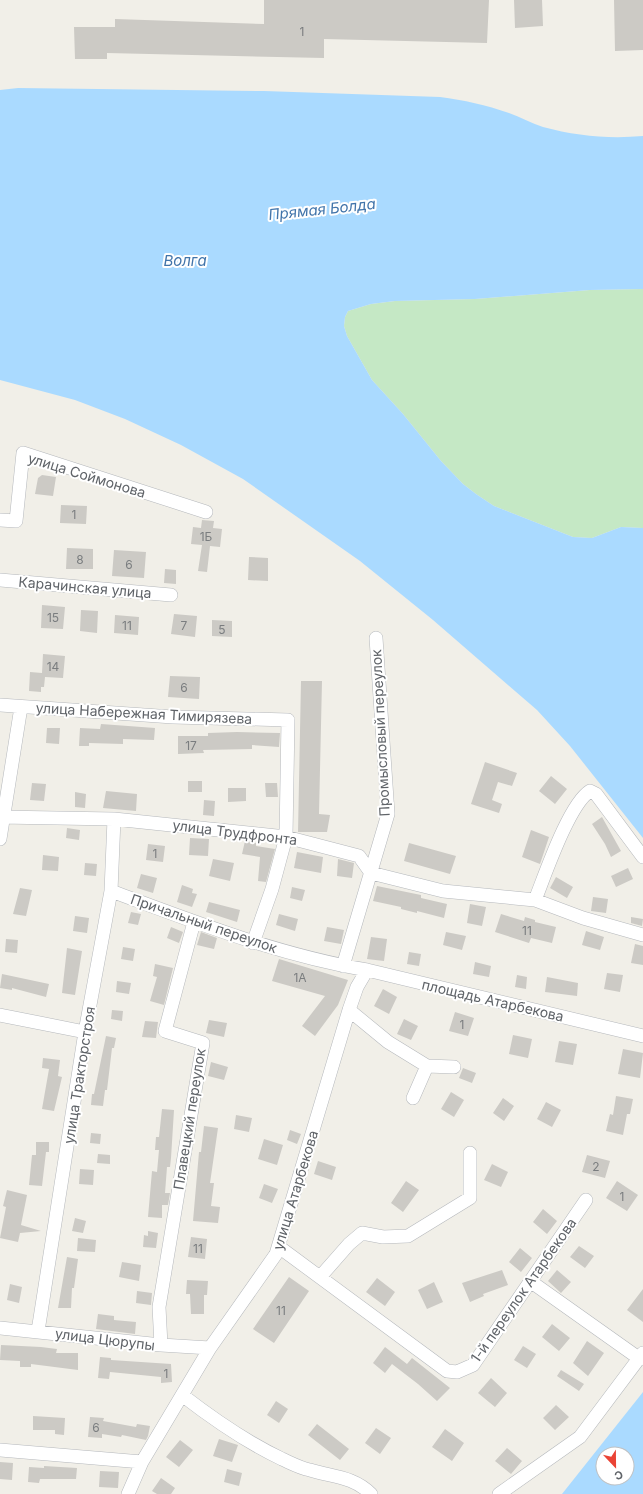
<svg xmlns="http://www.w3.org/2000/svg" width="643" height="1494" font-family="Inter,sans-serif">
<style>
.green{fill:#c5e8c5}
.water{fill:#aadaff;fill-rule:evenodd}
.building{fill:#cccac5}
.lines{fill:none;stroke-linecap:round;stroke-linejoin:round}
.street-casing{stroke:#b5b8bc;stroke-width:14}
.street{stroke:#fff;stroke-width:13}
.labels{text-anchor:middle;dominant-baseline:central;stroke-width:4;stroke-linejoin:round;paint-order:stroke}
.number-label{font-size:12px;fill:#7a7d7f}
.street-label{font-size:14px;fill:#5f6368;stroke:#fff}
.water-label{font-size:15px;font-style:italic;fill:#4174aa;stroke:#fff}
</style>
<rect width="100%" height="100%" fill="#f1efe8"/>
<path class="green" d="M643,289V528L621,527L592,538L573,537L494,506L476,494L463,484L441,461L403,414L372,380L347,336L344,326L345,317L348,311L371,304L395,301L475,299L590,290Z"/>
<path class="water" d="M18,88L264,91L440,97C464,100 486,105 509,113C520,117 531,123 543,127C576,136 609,139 643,136V289L590,290L475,299L395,301L371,304L348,311L345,317L344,326L347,336L372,380L403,414L441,461L463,484L476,494L494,506L573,537L592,538L621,527L643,528V838L570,746L537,710L433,620L360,561L243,479L181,445L125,419L75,400L0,380V90Z
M643,1392V1494H562ZM603,1454H627V1478H603Z"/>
<path class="building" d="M264,0H489L487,43L324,39V58L107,53V59H75L74,27H115V19L264,24Z
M514,0H542L543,26L515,28Z
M614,0H643V50L615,51Z
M42,475L56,477L53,496L35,494L38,478Z
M61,505L87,506L86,524L60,523Z
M202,520L214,521L213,528L222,529L220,547L210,546L207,572L198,571L202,545L191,544L193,527L201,528Z
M67,548L93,549V569H66Z
M114,550L146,552L144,578L112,576Z
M249,557L268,558V581L248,580Z
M165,569L176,570V584L164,583Z
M42,605L65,607L63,629L41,628Z
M81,610L98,611L97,633L80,631Z
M174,614L197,616L195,637L171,634Z
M115,615L139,617L138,635L114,633Z
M212,620L232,621V637L212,636Z
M43,654L65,656L63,678L45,677L44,687H41V692L29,691L30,672L42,673Z
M170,676L200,677L199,699L168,697Z
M301,681H322L319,814L330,815L327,832H298Z
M101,724L155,728L154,740L123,739V744L89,743V746H79L80,728L100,729Z
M47,728H60L59,744L46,743Z
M237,732L280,733L279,747L252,745V749L203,750L204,753L178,754V736H208V733Z
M485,762L517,773L512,786L498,782L492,800L502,804L499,813L471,804Z
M551,776L567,789L555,804L539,791Z
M188,781H202V792H188Z
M32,783L46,784L44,801L30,800Z
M265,783H277L278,797H266Z
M228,788H246V801L228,802Z
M106,791L137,794L136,811L103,808Z
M75,792L86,794L85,808L75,807Z
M204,800L215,801L214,816L203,815Z
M602,817L621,851L611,857L605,844L592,824Z
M67,828L80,830L79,840L66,838Z
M531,830L549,837L540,864L522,857Z
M190,838L209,839L208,856L189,855Z
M245,841L256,843V846L275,849L266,882L258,881L260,857L242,854Z
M409,843L456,856L450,874L404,861Z
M148,844L165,846L163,862L146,860Z
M297,852L323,857L321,873L294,868Z
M43,855L59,857L58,871L42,870Z
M213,859L234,863L230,881L209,876Z
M338,859L354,863L352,878L337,876Z
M85,863L97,864L96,876L84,875Z
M628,868L633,879L616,887L611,876Z
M141,874L157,878L153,893L137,888Z
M556,877L573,887L567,898L550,888Z
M182,885L193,889L192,893L197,894L192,907L177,902Z
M377,886L421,895V898L447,904L444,918L417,911V913L401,909V907L373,901Z
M292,887L305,890L302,901L290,898Z
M20,888L32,890L26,916L13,914Z
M593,897L608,899L606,913L591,911Z
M209,902L240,910L237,922L206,912Z
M470,904L486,907L482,926L467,923Z
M131,912L141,914L138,925L128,923Z
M279,914L298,919L295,931L276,925Z
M501,914L524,921L525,917L535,920V922L556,927L552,943L531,938L529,943L495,932Z
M75,916L89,918L87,933L73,931Z
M631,917L643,919L642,926L631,923Z
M171,927L183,932L179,943L167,938Z
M327,927L344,930L341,944L324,941Z
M586,931L604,937L600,950L582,945Z
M201,932L217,938L214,949L197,945Z
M446,932L466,936L462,950L443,945Z
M371,937L387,939L384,961L367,959Z
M6,939L18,940L17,953L5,952Z
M635,944L643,946V965L631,963Z
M123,947L135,949L133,961L121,959Z
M67,948L82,951L75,995L62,993Z
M409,952L421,954L419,966L407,964Z
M279,959L348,980L338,1005L315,1036L302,1026L325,996L272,981Z
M475,962L491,966L489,977L473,974Z
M155,964L173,968L164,1005L150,1001L157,977L153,976Z
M607,973L623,975L620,992L604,989Z
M2,974L49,984L46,997L12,988V990L0,988Z
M517,975L527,977L526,989L515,987Z
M547,977L578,983L577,996L545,992Z
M117,981L131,983L129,994L116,992Z
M383,989L397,997L389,1014L374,1006Z
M112,1010L123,1011L122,1021L111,1019Z
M455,1012L474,1018L468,1036L449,1031Z
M404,1019L418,1026L411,1040L397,1034Z
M209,1020L227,1023L224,1037L206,1033Z
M145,1021L158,1022L156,1038L142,1037Z
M513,1035L532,1039L528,1058L509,1054Z
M106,1036L116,1038L114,1048H112L107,1090H105L103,1106L91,1105L92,1094H94Z
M559,1041L577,1044L573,1065L555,1062Z
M623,1049L643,1053L640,1078L618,1074Z
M43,1058L60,1060L58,1076L62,1077L54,1111L42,1109L49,1069L42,1068Z
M211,1062L228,1067L224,1080L208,1076Z
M463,1068L476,1073L472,1083L459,1078Z
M451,1092L464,1100L454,1117L441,1109Z
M616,1096L633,1099L630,1114H627L623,1135L606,1131L610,1114L613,1115Z
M503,1098L514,1106L504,1121L493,1113Z
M546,1102L561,1110L552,1127L537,1119Z
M162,1109L174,1110L171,1158L170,1167H167L165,1193H170L168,1205H162V1218L148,1217L152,1171L157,1172L159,1150H155L156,1137H159Z
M236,1115L252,1118L249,1132L234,1129Z
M204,1126L218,1128L210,1183H214L211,1206L220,1207L218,1223L193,1221L199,1152H201Z
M290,1130L301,1134L297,1144L287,1140Z
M91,1133L101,1134L100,1144L90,1143Z
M264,1139L283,1145L277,1165L258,1159Z
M36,1142H49V1152H46L42,1186L29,1185L32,1155H36Z
M98,1154L110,1155V1164L97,1163Z
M587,1155L610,1161L605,1178L582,1172Z
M318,1161L336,1167L332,1180L314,1174Z
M492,1164L508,1172L501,1187L484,1180Z
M80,1169L94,1170L93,1185L79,1184Z
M406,1181L419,1190L403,1212L391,1203Z
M617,1181L638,1195L627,1211L606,1198Z
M264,1184L278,1189L272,1203L259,1198Z
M7,1190L27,1195L21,1225L41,1231L20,1233L18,1242L0,1238L6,1207L3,1206Z
M543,1209L557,1221L547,1234L533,1222Z
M75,1218L86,1221L83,1233L72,1231Z
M148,1231L158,1233L156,1248L143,1247L144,1235L148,1236Z
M191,1237L207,1239L205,1259L188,1257Z
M78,1238L96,1240L95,1252L77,1251Z
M579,1246L594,1256L585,1268L570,1257Z
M520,1248L532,1258L521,1272L509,1262Z
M67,1257L78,1259L74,1288H72L71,1308H58Z
M122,1262L141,1265L139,1281L119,1277Z
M502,1270L508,1285L483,1294L484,1296L470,1302L462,1283Z
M557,1270L571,1282L561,1293L548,1281Z
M289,1277L309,1291L274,1343L253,1329Z
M377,1278L395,1292L385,1306L366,1292Z
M187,1280L208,1281L207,1295H204V1314H191L190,1294H186Z
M434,1282L443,1302L427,1309L418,1290Z
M10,1284L22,1287L19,1303L7,1300Z
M643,1289V1322L627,1310Z
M137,1291L152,1293L151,1305L136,1303Z
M98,1314L114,1316V1320L136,1322L135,1334L96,1329Z
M552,1324L570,1338L559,1351L542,1337Z
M587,1341L604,1353L588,1376L573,1363Z
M1,1345L41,1347L57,1349L56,1353H78V1370L31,1364V1367H20V1361L0,1360Z
M523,1346L536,1354L527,1368L514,1360Z
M385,1347L407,1364L412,1358L450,1388L437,1401L418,1384L392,1364L385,1373L373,1363Z
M100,1357L111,1358V1360L171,1364L172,1382L161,1383V1377L110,1372L109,1379L98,1378Z
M561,1370L584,1384L579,1391L557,1376Z
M491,1378L507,1393L495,1407L478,1393Z
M276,1401L288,1409L279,1423L267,1415Z
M556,1405L569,1417L555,1430L543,1418Z
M33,1416L65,1418L64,1435L55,1434V1430H33Z
M90,1417L104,1418L103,1421L136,1427L137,1424L150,1426L148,1436L146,1440L122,1435L121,1437L102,1434V1438L88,1437Z
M317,1424L349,1449L340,1460L308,1435Z
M376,1428L391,1438L380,1454L365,1443Z
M445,1429L464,1443L452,1461L432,1447Z
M219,1439L238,1445L232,1462L213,1456Z
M180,1440L193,1450L179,1467L166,1457Z
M507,1448L522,1461L511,1474L495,1461Z
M0,1462L13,1463L12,1480L0,1479Z
M44,1466L77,1468L76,1479H40L39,1483L28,1482L29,1467L44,1468Z
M227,1469L242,1473L239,1486L224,1482Z
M100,1471L119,1472L118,1488L99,1487Z
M161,1478L175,1488L171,1494H157L152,1491Z"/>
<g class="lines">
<g class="street-casing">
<path id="street" d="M0,520L16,521L23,453L206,512
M0,580L171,595
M0,705L173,717L288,720L286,837L272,889L253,943
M0,817L114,819L286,837L359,856L371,873L443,891L535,900L583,918L643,935
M0,839L21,707
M111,891C195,922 278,955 367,970L643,1036
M535,900C545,875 569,804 590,791L596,794L643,857
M343,966L388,814L376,638
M349,1010L388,1042L427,1066L454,1067
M0,1015L85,1032
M413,1098L427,1066
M279,1247L447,1371L457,1372L473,1365L586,1200
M320,1277L349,1244L362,1233L383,1237L408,1236L470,1198V1153
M530,1281L640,1359
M0,1328L161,1345L210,1348
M38,1331L85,1032L111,891L114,819
M161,1345L159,1307L203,1043L165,1031L194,922
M182,1395C213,1419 246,1442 282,1459C291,1463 300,1468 310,1470C332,1477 353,1476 371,1494
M0,1450L142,1462
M128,1494L142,1462L210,1348L276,1254L349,1010L357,987L367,970
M499,1494L580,1437L643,1353"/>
</g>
<use href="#street" class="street"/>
</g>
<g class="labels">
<g class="number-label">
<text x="302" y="31">1</text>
<text x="74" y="514">1</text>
<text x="206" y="536">1Б</text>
<text x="80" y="559">8</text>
<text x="129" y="564">6</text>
<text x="53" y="617">15</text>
<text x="127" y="625">11</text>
<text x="184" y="625">7</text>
<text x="222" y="629">5</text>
<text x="53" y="666">14</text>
<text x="184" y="687">6</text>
<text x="191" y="745">17</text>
<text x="155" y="853">1</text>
<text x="527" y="930">11</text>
<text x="300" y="977">1А</text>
<text x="462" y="1024">1</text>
<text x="596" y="1166">2</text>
<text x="622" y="1196">1</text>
<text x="198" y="1248">11</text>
<text x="281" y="1310">11</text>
<text x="166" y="1373">1</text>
<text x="96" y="1427">6</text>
</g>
<g class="street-label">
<text transform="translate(87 475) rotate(17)">улица Соймонова</text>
<text transform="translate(85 587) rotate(5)">Карачинская улица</text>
<text transform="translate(144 713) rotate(3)">улица Набережная Тимирязева</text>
<text transform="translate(380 733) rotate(-93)">Промысловый переулок</text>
<text transform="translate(235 832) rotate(7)">улица Трудфронта</text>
<text transform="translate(204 923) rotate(19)">Причальный переулок</text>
<text transform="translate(493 1000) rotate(13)">площадь Атарбекова</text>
<text transform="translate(79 1075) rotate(-81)">улица Тракторстроя</text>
<text transform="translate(189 1119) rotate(-81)">Плавецкий переулок</text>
<text transform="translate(295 1190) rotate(-73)">улица Атарбекова</text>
<text transform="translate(523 1290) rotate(-55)">1-й переулок Атарбекова</text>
<text transform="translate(105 1339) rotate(7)">улица Цюрупы</text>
</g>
<g class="water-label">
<text transform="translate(322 209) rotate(-6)">Прямая Болда</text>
<text x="185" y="260">Волга</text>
</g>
</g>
<g transform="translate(615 1466) rotate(158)"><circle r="19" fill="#ffffff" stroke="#bfc1c3"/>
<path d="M0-3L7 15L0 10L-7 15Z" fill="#ea4335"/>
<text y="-6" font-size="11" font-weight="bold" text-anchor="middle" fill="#5f6368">С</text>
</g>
</svg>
